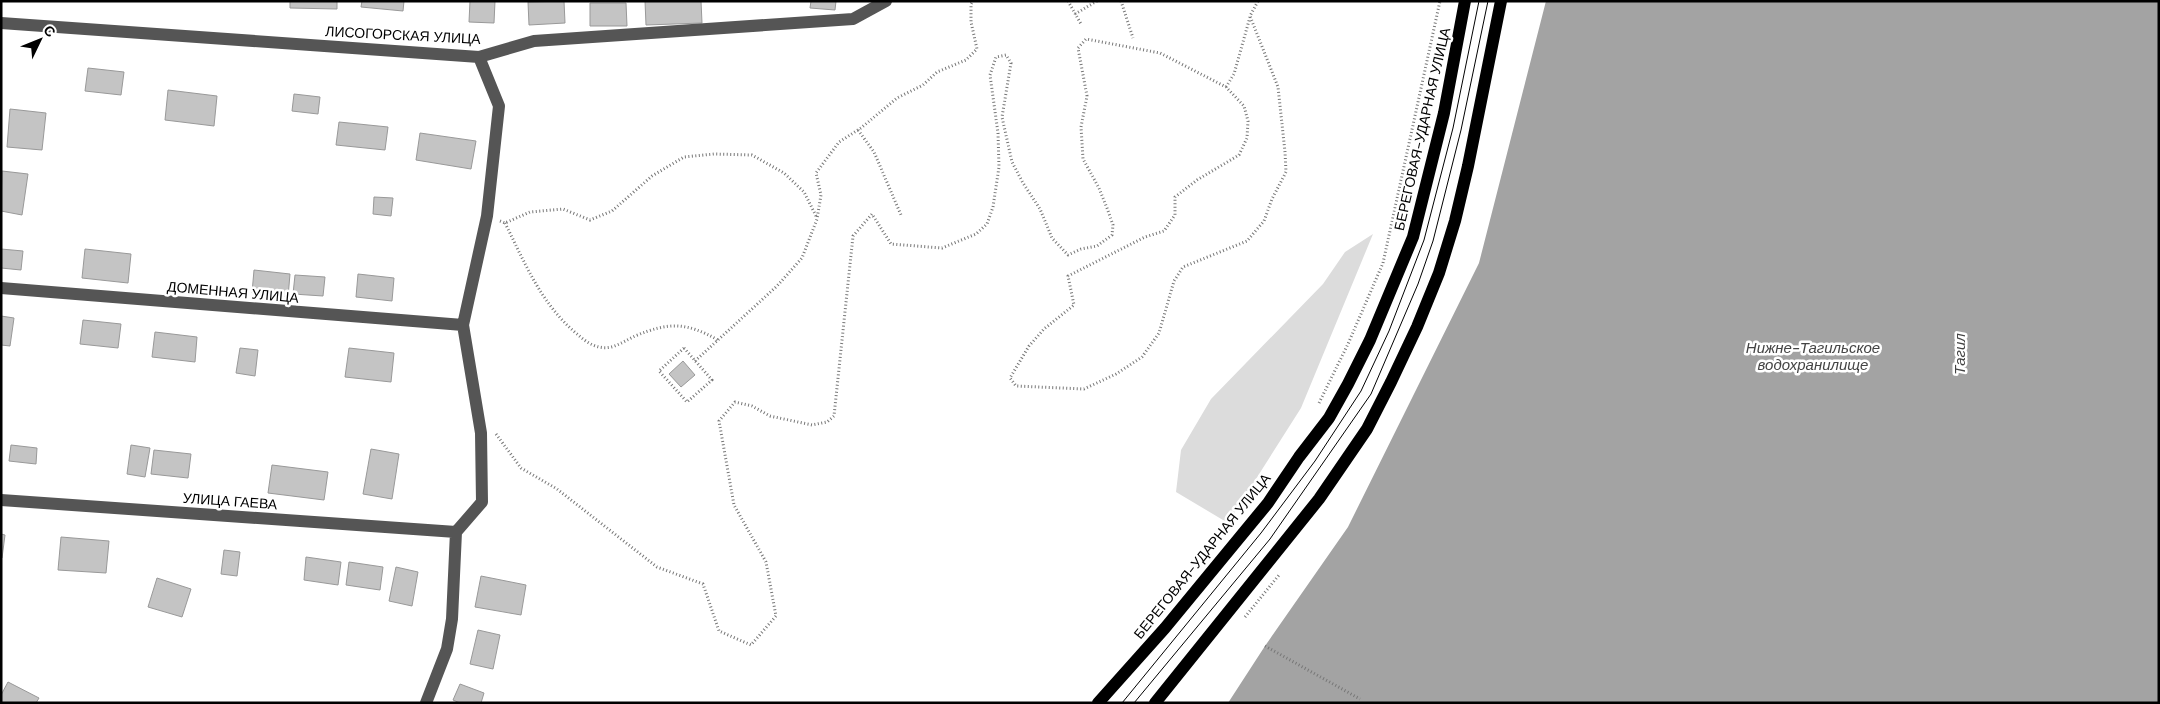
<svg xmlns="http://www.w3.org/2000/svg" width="2160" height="704" font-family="'DM Sans',sans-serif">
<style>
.green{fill:#dcdcdc}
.water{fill:#a3a3a3}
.building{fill:#c4c4c4;stroke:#999}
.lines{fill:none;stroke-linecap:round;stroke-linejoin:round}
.path{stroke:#777;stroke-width:3;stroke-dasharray:1 2.5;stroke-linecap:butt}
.minor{stroke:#555;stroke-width:12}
.major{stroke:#000;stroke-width:12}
.tram{stroke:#000;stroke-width:1}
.labels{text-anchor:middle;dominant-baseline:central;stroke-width:5;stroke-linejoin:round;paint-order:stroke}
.street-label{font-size:14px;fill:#000;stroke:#fff}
.water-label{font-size:15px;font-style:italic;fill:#444;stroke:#fff}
</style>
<rect width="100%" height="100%" fill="#fff"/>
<path class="green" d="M1373,234L1301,408L1228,523L1176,492L1181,450L1211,399L1323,284L1345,252Z"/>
<path class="water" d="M1546,1H2159V703H1228L1265,646L1348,527L1479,263Z"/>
<path class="building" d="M290,1H337V9L290,8Z
M362,1H404L403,11L361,7Z
M470,1H495L494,23L469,22Z
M564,1L565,23L529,25L528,2Z
M645,1H701L702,23L646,25Z
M811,1H836L835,10L810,8Z
M590,3H626L627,26H590Z
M88,68L124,72L121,95L85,91Z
M168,90L217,96L214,126L165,120Z
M294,94L320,97L318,114L292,111Z
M10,109L46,113L42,150L7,147Z
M339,122L388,127L385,150L336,145Z
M420,133L476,141L471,169L416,160Z
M2,171L28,174L22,215L1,211Z
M374,197L393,198L391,216L373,214Z
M1,249L23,251L21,270L1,268Z
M85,249L131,254L128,283L82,278Z
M254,270L290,274L288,297L252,293Z
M358,274L394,278L392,301L356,297Z
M295,275L325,277L323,296L293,294Z
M1,316L14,318L10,346L1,345Z
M83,320L121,324L118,348L80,344Z
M155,332L197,337L195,362L152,357Z
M240,348L258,350L255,376L236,373Z
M349,348L394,353L391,382L345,377Z
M683,361L695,375L681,387L669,374Z
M11,445L37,448L36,464L9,461Z
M131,445L150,448L145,477L127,474Z
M371,449L399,454L392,499L363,494Z
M154,450L191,454L188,478L151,474Z
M272,465L328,472L324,500L268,493Z
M1,534L5,535L2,558H1Z
M61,537L109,541L106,573L58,570Z
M224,550L240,552L237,576L221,574Z
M306,557L341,562L338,585L304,580Z
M349,562L383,567L380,590L346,585Z
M396,567L418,572L412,606L389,601Z
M481,576L526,585L521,615L475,607Z
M157,578L191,589L182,617L148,607Z
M478,630L500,635L493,669L470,664Z
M8,682L39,698L36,703H1V695Z
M460,684L484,693L481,703H460L453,700Z"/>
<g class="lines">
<path class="path" d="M1068,1L1081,24
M1121,1L1133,38
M1075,14L1097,1
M1226,87L1234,74L1250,17
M858,130L874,152L901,215
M500,221L505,223L530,212L563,209L590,220L612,211L652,176L684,157L714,154L752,155L784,173L804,192L817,218
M505,223C525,263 541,304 577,334C586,342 597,350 611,347C619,345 627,340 635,336C669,322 686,322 718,340
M684,348L712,380L687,402L659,371Z
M695,361L777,286L802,258L817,219L821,195L816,173L839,142L861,128L897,98L923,85L937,72L966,60L977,49L971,22V4L973,1
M1319,403L1348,344L1383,263L1440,1
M496,434L521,468L557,489L657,567L703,584L719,631L751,645L776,616L766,562L734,505L719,421L735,402L752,406L770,416L812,425L827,422L834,416L853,236L872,214L891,244L942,248L976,234L987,224L993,207L999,167L998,133L990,75L996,57L1006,55L1011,63L1002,117L1012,162L1023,183L1040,209L1052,238L1068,255L1081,249L1097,246L1112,235L1113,225L1107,208L1099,188L1083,159L1081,127L1087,96L1078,48L1086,39L1160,53L1226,87L1244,106L1248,121L1247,138L1239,155L1197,180L1175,197V215L1164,231L1145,237L1068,276L1074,305L1044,329L1029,346L1010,378L1016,386L1084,389L1116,374L1142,357L1159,333L1174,281L1183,267L1247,241L1264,221L1272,199L1286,172L1285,152L1278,87L1250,16L1258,1
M1245,617L1279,575
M1265,646L1360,699"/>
<path class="minor" d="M1,23L479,57L534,41L853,19L886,1
M1,288L463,325
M1,500L456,532
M426,703L447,649L452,619L456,532L482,502L481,433L463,325L487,216L499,106L479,57"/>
<path class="major" d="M1098,703L1165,628L1268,503L1299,457L1329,418L1348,384L1370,340L1413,237L1444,113L1465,1
M1155,703L1319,499L1367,429L1391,382L1417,327L1439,273L1455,221L1468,166L1501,1"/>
<path class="tram" d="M1122,703L1261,533L1315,461L1361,391L1389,331L1424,240L1453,128L1479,1
M1134,703L1270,539L1371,394L1418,284L1433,241L1461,130L1488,1"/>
</g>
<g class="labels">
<g class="street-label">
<text transform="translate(403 35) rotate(3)">ЛИСОГОРСКАЯ УЛИЦА</text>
<text transform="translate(1422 129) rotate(-77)">БЕРЕГОВАЯ-УДАРНАЯ УЛИЦА</text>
<text transform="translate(233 292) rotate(5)">ДОМЕННАЯ УЛИЦА</text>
<text transform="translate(230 501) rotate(4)">УЛИЦА ГАЕВА</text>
<text transform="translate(1202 556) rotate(-51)">БЕРЕГОВАЯ-УДАРНАЯ УЛИЦА</text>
</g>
<g class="water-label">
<text x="1813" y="348">Нижне-Тагильское<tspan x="1813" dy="17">водохранилище</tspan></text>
<text transform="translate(1960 354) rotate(-90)">Тагил</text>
</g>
</g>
<rect width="2160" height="704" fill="none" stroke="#000000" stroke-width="5"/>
<g transform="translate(40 40) rotate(47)" stroke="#ffffff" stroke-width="4" paint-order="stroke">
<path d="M0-4L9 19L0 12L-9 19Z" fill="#000000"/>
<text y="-8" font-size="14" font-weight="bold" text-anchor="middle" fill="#000000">С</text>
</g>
</svg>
